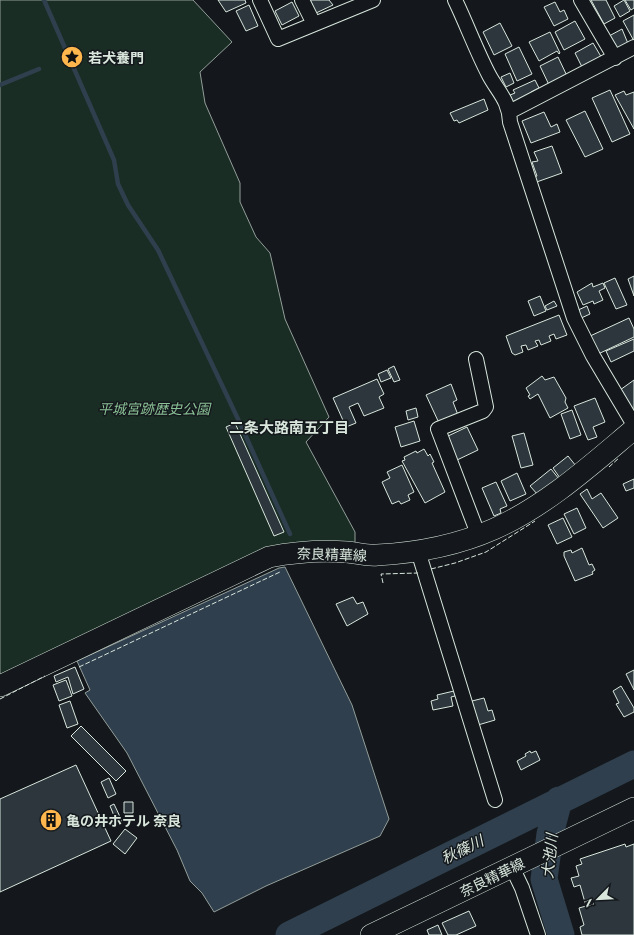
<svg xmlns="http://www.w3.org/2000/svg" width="634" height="935" font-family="'Playfair Display','Noto Sans JP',serif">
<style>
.green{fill:#1a2d24;stroke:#939e99}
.water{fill:#2f3f4d;stroke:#939e99}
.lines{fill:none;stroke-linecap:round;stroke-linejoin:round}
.stream{stroke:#2f3f4d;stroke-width:4.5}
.river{stroke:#2f3f4d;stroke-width:27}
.building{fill:#2c363c;stroke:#d8e6dc}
.minor-casing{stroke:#d8e6dc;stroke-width:16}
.primary-casing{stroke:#d8e6dc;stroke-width:22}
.minor{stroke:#14181c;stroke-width:14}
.primary{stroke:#14181c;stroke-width:21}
.fence{stroke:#d8e6dc;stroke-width:1;stroke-dasharray:5 2;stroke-linecap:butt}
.labels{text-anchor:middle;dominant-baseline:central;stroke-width:3;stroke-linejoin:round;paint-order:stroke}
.poi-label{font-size:14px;font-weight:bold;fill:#d8e6dc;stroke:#14181c;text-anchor:start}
.park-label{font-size:14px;font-style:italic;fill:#8ac095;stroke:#14181c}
.street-label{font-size:14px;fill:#d8e6dc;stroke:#14181c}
.neighbourhood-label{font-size:15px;font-weight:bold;fill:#d8e6dc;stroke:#14181c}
.water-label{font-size:15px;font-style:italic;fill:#d8e6dc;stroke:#14181c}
</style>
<rect width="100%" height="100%" fill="#14181c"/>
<path class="green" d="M0,0H193L232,42L200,72L205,103L240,183V202L256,237L270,253L285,319L329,417L306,442L355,532V544L285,548L0,677Z"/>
<path class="water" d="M285,567L352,705L389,819L380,836L266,886L214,912L202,893L190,881L177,850L127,753L85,693L90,690L77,661L279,568Z"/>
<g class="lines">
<path class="stream" d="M44,0L114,160L118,184L128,205L158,250L238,419L290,534
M0,85L39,69"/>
<path class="river" d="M559,800L550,834L544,879L561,935
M289,935L634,764"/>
</g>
<path class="building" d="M218,0H245L246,3L226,12Z
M310,0H329L333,5L316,13Z
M591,0H606L615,18L604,24Z
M624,0L630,11L620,17L614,6Z
M625,0H634V8L631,10Z
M292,2L299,16L282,25L275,11Z
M555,2L560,12L564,10L568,19L554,26L544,7Z
M249,5L258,26L246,31L236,11Z
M634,15V41L623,21Z
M575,21L585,39L564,50L555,32Z
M500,23L512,46L494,55L483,32Z
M622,29L629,46L618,52L609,36Z
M550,32L560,53L559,54L557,51L539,61L529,42Z
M593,43L603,60L584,71L575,53Z
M519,47L532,74L517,81L505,54Z
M558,57L568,78L550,87L540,66Z
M510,73L514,83L506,87L501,77Z
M535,80L539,88L531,92L533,96L514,104L510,95L515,93L513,90Z
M610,90L630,134L612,142L592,98Z
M624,91L626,95L634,92V129L615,95Z
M484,99L488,110L459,123L457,120L454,121L450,113Z
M585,111L603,149L585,157L566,120Z
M544,112L551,127L557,124L560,132L531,143L522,121Z
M552,146L562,173L531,184L530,179L537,176L532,162L538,161L534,152Z
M634,276V296L628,279Z
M615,278L627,305L616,309L604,283Z
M592,283L593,287L603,283L605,288L599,291L603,300L594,304L593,301L583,305L577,292Z
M540,296L546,311L534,316L528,301Z
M554,301L557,306L547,310L545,306Z
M587,306L590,314L579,319L576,311Z
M559,315L567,335L556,339L554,334L549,336L551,341L541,345L539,340L535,341L538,346L528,350L526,345L521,346L523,352L515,355L512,353L506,336Z
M629,318L634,329V337L596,355L588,337Z
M634,339V351L611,362L606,351Z
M394,366L400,380L394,382L388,369Z
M387,370L391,378L381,382L378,374Z
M542,376L545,380L554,377L566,398L565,402L568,408L550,418L538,394L530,399L528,396L530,395L526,388Z
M377,379L384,394L379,397L384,408L364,416L358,403L349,407L356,423L346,427L333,398Z
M634,380V412L620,390Z
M451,384L457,400L453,402L458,415L439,423L426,395Z
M595,398L605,422L593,427L597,437L588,440L574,406Z
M416,408L418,417L408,420L406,411Z
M572,410L581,435L570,439L561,414Z
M414,421L420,441L401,447L395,427Z
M235,423L284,532L274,536L226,427Z
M467,427L478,450L457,460L446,437Z
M524,433L533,465L521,468L512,436Z
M424,449L428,456L430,454L434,462L432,463L445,492L425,503L402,461L405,460L404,457L416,451L417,453Z
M568,456L576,466L560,478L553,468Z
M402,465L414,492L408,495L410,500L401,504L399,501L392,504L382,482L390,478L387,472Z
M551,469L559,479L538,495L530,486Z
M517,473L526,494L510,501L501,481Z
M634,479V488L626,491L623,484Z
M496,482L507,506L500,509L501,513L494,516L482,488Z
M587,489L592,499L601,493L618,518L603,528L580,494Z
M577,508L586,528L574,534L564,514Z
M563,518L572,537L557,544L548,525Z
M582,548L589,565L592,564L595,570L592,572L593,574L575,581L564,556V552L571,550L572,553Z
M353,597L357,604L363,602L368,614L347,626L336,604Z
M75,667L84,689L73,694L68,677L56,682L54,676Z
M634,670V690L626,674Z
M66,680L72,696L59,701L53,685Z
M621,686L634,708V712L624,717L616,704L619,703L613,691Z
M454,691L455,696L451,697L453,706L433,710L431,701L438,699L437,695Z
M484,698L488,711L492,710L495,720L478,725L472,701Z
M70,701L78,724L67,728L59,705Z
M81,726L126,771L116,781L71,736Z
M530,751L531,753L536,751L540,760L521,770L517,761L526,756L525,754Z
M76,765L111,841L0,892V799Z
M109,778L116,794L108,798L101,782Z
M124,802H133V813H124Z
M114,804L122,821L117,823L110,806Z
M125,829L137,838L125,854L113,844Z
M625,844L626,847L634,844V935H582L580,927L584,925L579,908L586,906L580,885L574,887L571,878L579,876L576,866L582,864L580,859Z
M469,911L476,926L456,935H448L442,923Z
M438,925L442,935H429L427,930Z"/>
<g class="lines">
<g class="minor-casing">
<path id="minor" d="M260,0L278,39L373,0
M302,0L314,24
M455,0C467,25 476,50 489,75C498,92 509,100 510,122L574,318L593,356L634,425
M581,0L615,58
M509,112L634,47
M476,359L486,407L483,411L438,429L478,534
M418,551L495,800
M512,867L522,888L538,935"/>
</g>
<g class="primary-casing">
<path id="primary" d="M0,686L269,557C295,552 320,550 347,552C357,553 367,556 377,555C416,553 458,545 494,529C546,506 591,465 634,429
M371,935L634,808"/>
</g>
<use href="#minor" class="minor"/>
<use href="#primary" class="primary"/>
<path class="fence" d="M609,467L619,458
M431,569L455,563L486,552L535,521
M383,583L381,574L418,573
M79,667L280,572
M0,699L45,676"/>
</g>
<defs>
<g id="sight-disc" transform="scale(1.15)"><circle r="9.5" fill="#ffb74d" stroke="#14181c"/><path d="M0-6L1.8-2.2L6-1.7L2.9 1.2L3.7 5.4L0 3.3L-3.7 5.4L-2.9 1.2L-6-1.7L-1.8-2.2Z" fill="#111"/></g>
<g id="building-disc" transform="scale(1.15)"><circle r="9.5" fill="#ffb74d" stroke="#14181c"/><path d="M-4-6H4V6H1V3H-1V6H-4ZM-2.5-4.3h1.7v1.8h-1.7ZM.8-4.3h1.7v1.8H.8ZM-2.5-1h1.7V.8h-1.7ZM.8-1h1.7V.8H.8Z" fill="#111"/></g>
</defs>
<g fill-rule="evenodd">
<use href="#sight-disc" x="72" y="57"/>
<use href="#building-disc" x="51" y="820"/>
</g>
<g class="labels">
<g class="poi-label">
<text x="88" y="57">若犬養門</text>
<text x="66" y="820">亀の井ホテル 奈良</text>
</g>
<g class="park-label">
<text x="154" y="408">平城宮跡歴史公園</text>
</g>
<g class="street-label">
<text transform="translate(332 554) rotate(2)">奈良精華線</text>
<text transform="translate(492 877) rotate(-26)">奈良精華線</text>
</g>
<g class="neighbourhood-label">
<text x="289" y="427">二条大路南五丁目</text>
</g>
<g class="water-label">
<text transform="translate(462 849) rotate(-26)">秋篠川</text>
<text transform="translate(549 856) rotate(-84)">大池川</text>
</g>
</g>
<g transform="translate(598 899) rotate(246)" stroke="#14181c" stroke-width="3" paint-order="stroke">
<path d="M0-3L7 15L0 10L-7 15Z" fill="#d8e6dc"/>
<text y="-6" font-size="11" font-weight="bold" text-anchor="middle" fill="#d8e6dc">N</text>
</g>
</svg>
